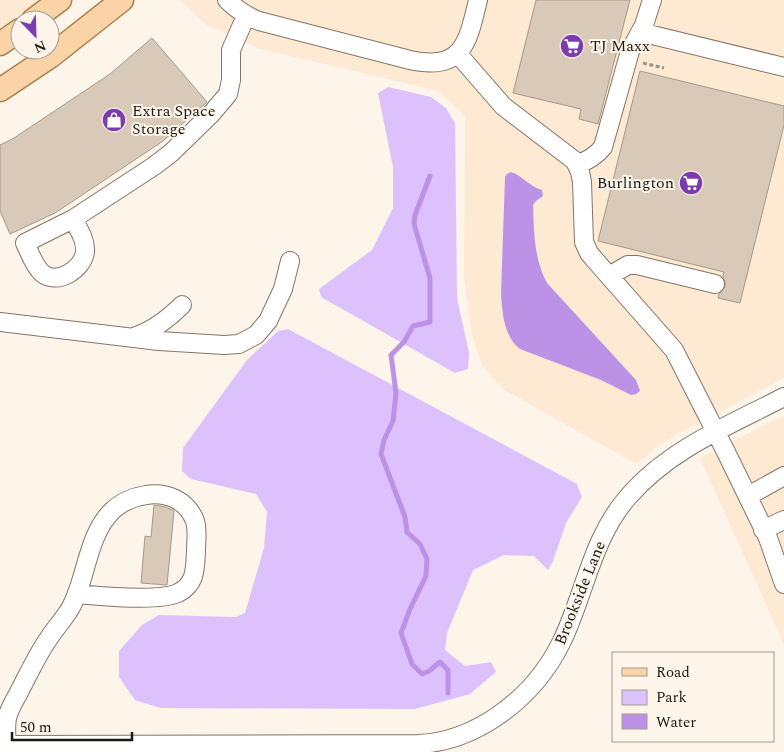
<svg xmlns="http://www.w3.org/2000/svg" width="784" height="752" font-family="Spectral,serif">
<style>
.built{fill:#fee9d2}
.green{fill:#ddc1fc}
.water{fill:#bc92e6}
.lines{fill:none;stroke-linecap:round;stroke-linejoin:round}
.stream{stroke:#bc92e6;stroke-width:5}
.building{fill:#d8c9b8;stroke:#a79889}
.minor-casing{stroke:#837566;stroke-width:20}
.major-casing{stroke:#ab7f4c;stroke-width:25}
.path{stroke:#9c958c;stroke-width:3;stroke-dasharray:4 2.5;stroke-linecap:butt}
.minor{stroke:#fff;stroke-width:18}
.major{stroke:#fad4a7;stroke-width:22}
.labels{text-anchor:middle;dominant-baseline:central;stroke-width:4;stroke-linejoin:round;paint-order:stroke}
.poi-label{font-size:16px;fill:#1e1812;stroke:#fdf4ea;text-anchor:start}
.street-label{font-size:16px;fill:#1e1812;stroke:#fdf4ea}
</style>
<rect width="100%" height="100%" fill="#fdf4ea"/>
<path class="built" d="M0,0H44L0,27Z
M180,0H784V378L681,432L660,445L636,464L503,389L482,365L472,334L464,277L465,116L438,91L258,48L207,25Z
M784,415V644L700,458Z"/>
<path class="green" d="M388,87L431,97L446,108L455,123L457,298L469,353L468,369L455,373L321,297L319,289L372,250L393,208V167L378,93Z
M288,329L577,484L582,497L566,523L553,561L548,570L534,556L504,555L473,570L447,633L445,650L465,666L491,662L496,672L470,694L415,709L160,708L135,700L119,677V651L142,625L159,615L236,617L245,613L264,548L267,512L256,494L191,479L182,471L183,448L247,360L278,331Z"/>
<path class="water" d="M511,172C523,176 530,187 542,190L543,196L536,201L533,205C534,232 534,259 547,283L636,380L640,391L636,394L631,395L601,380L520,349C504,337 502,312 501,293L505,177L507,174Z"/>
<g class="lines">
<path class="stream" d="M430,176L415,215L414,224L430,278V322L413,326L404,342L391,355L396,393L393,421L384,440L381,454L405,517L407,532L420,544L427,559L426,576L410,609L401,633L412,664L422,674L429,671L440,662L448,670V693"/>
</g>
<path class="building" d="M536,0H630L598,124L579,119L581,109L513,93Z
M152,38L207,102L163,141L55,213L10,234L0,211V145L14,138L110,74Z
M640,71L784,106V125L740,303L718,298L719,294L725,287V282L723,277L724,272L598,241Z
M154,505L166,507L174,511L167,585L141,583L145,536L151,537Z"/>
<g class="lines">
<g class="minor-casing">
<path id="minor" d="M227,0C237,10 246,16 259,21L410,60C463,72 468,42 478,0
M640,32L784,67
M457,53L503,106L575,161L580,172L582,182L584,242L589,253L594,259L674,350L726,452L768,538L784,584
M577,165C588,160 596,156 603,147L630,51L644,25L652,0
M73,219C79,230 86,240 85,252C83,269 57,286 42,273C34,266 30,253 25,243L73,219L154,166L171,153L212,113L228,94L231,80V50L246,16
M609,276L628,265H637L715,284
M0,322L159,341L224,345L239,344L256,335L268,321L283,289L290,261
M133,337C153,331 168,319 182,305
M748,496L784,476
M763,530L784,520
M0,745L418,744C446,743 472,733 496,717C524,698 547,672 562,641C585,593 592,538 628,497C669,449 730,425 784,397
M7,752C7,741 5,729 7,718C9,710 14,701 18,694C28,675 37,655 49,638C56,627 65,618 71,607C87,577 87,536 112,511C121,502 134,497 146,495C167,492 187,500 195,521C198,530 196,542 196,551C195,569 196,584 178,593C158,602 100,596 77,594"/>
</g>
<g class="major-casing">
<path id="major" d="M33,20L60,0
M0,44L20,30
M0,90L51,56L122,0"/>
</g>
<path class="path" d="M643,63L664,68"/>
<use href="#minor" class="minor"/>
<use href="#major" class="major"/>
</g>
<defs>
<g id="supermarket-disc" transform="scale(1.25)"><circle r="9.5" fill="#7c3bb0" stroke="#fdf4ea"/><path d="M-6-5.5h2.5l.6 2H6L4.5 2H-2.5L-4.4-4H-6ZM-1.5 3.2a1.3 1.3 0 1 0 .1 0ZM3 3.2a1.3 1.3 0 1 0 .1 0Z" fill="#fff"/></g>
<g id="shop-disc" transform="scale(1.25)"><circle r="9.5" fill="#7c3bb0" stroke="#fdf4ea"/><path d="M-5-2.5h2.3a2.7 3.5 0 0 1 5.4 0H5L5.5 6h-11ZM-1.5-2.5h3a1.5 2.3 0 0 0-3 0Z" fill="#fff"/></g>
</defs>
<g fill-rule="evenodd">
<use href="#supermarket-disc" x="572" y="46"/>
<use href="#shop-disc" x="114" y="120"/>
<use href="#supermarket-disc" x="691" y="183"/>
</g>
<g class="labels">
<g class="poi-label">
<text x="590" y="46">TJ Maxx</text>
<text x="132" y="111">Extra Space<tspan x="132" dy="18">Storage</tspan></text>
<text x="674" y="183" text-anchor="end">Burlington</text>
</g>
<g class="street-label">
<text transform="translate(580 593) rotate(-68)">Brookside Lane</text>
</g>
</g>
<rect x="612" y="652" width="162" height="90" fill="#fdf4ea" stroke="#a49c94"/>
<rect x="622" y="668" width="25" height="8" fill="#fad4a7" stroke="#a49c94"/>
<text x="656" y="677" font-size="15" fill="#1e1812">Road</text>
<rect x="622" y="690" width="25" height="15" fill="#ddc1fc" stroke="#a49c94"/>
<text x="656" y="702" font-size="15" fill="#1e1812">Park</text>
<rect x="622" y="714" width="25" height="15" fill="#bc92e6" stroke="#a49c94"/>
<text x="656" y="727" font-size="15" fill="#1e1812">Water</text>
<g transform="translate(35 35) rotate(157)"><circle r="24" fill="#fdf4ea" stroke="#a49c94"/>
<path d="M0-4L9 19L0 12L-9 19Z" fill="#7c3bb0"/>
<text y="-8" font-size="14" font-weight="bold" text-anchor="middle" fill="#1e1812">N</text>
</g>
<path d="M12 732v8h120v-8" fill="none" stroke="#1e1812" stroke-width="2.5"/>
<text x="20" y="732" font-size="15" fill="#1e1812" stroke="#fdf4ea" stroke-width="4" paint-order="stroke">50 m</text>
</svg>
